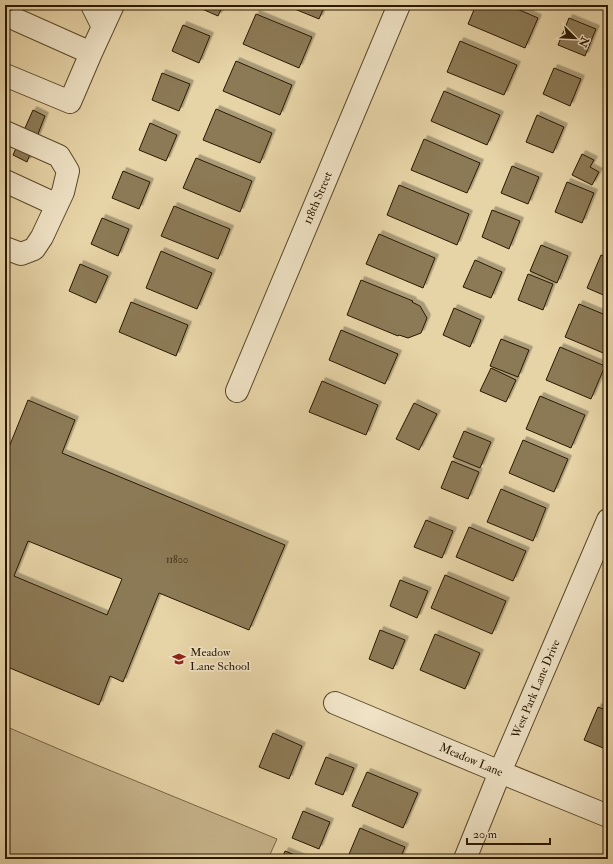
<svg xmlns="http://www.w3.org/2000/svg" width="613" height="864" font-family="'IM FELL Double Pica',serif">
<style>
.green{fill:#c6b38a;stroke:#786645}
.building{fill:#8c7a56;stroke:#2b1900;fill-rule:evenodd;filter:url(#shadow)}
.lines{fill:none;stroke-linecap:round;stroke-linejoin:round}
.minor-casing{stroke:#5a482a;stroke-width:24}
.minor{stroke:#efe2c5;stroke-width:22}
.labels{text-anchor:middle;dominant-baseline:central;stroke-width:3.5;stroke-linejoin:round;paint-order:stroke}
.number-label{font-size:10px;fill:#433116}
.street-label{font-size:12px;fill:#2b1900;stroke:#efe2c5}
.poi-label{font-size:12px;fill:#2b1900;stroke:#efe2c5;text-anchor:start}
</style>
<defs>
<filter id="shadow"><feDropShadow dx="3.5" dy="-3.5" stdDeviation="0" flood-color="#0004"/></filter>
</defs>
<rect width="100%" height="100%" fill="#e6d3a6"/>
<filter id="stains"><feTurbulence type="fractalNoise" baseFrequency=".005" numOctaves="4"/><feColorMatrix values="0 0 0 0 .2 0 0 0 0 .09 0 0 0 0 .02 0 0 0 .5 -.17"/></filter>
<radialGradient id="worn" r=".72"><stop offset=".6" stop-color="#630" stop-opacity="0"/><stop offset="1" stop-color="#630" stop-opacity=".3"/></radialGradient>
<path class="green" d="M5,726L75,756L277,839L268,859H5Z"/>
<path class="building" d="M5,5H18L5,36Z
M193,5H223L218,16Z
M285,5H325L319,19Z
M476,5H508L538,18L525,48L468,24Z
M256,14L312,37L299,68L243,44Z
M569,18L596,29L585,56L558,45Z
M183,25L210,36L199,63L172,51Z
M460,41L517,65L504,95L447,72Z
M236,61L292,85L280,115L223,91Z
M554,68L581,79L570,106L543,94Z
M162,73L190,84L179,111L152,100Z
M444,91L500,115L487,145L431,121Z
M216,109L272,133L260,163L203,140Z
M33,110L45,116L27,162L13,155Z
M537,115L564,127L553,153L526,142Z
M150,123L177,135L166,161L139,150Z
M424,139L480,163L467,193L411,170Z
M582,154L594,160L590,167L599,172L592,185L572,175Z
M196,158L252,181L240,212L183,188Z
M512,166L539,177L528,204L501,193Z
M123,171L150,182L139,209L112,198Z
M567,182L594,193L582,223L555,212Z
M399,185L469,214L457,245L387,215Z
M174,206L230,229L218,259L161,236Z
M492,210L520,221L509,249L482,237Z
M102,218L129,229L118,256L91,244Z
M379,234L435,258L423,288L366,264Z
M541,245L568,256L557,283L530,271Z
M161,251L212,273L197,309L146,288Z
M601,255L608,258V297L587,288Z
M475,260L502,272L491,298L463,287Z
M80,264L108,276L96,303L69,291Z
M528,274L553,284L543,310L518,300Z
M361,280L413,301L412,302L420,306L427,318L421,333L408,338L399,335L398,336L347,315Z
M131,302L188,325L176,356L119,332Z
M579,304L608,316V355L565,337Z
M454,308L481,320L470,347L443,335Z
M341,330L398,354L385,384L329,360Z
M501,339L529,350L518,377L490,366Z
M560,347L605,366L591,399L546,380Z
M491,368L516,380L506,402L480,391Z
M322,381L378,405L366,435L309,412Z
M540,396L585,415L571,448L526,429Z
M28,400L75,420L62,453L285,545L249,630L159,593L123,682L110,676L99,705L5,666V457ZM28,541L122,579L107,615L14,576Z
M414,403L437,414L419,450L396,439Z
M464,431L491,442L480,468L453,457Z
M523,440L568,459L554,492L509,473Z
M452,461L479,472L468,499L441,488Z
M501,489L546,508L533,541L487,522Z
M426,520L453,531L442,558L414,547Z
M469,527L526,551L513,581L456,557Z
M445,575L506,601L492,634L431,608Z
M400,580L428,591L417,618L390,606Z
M380,630L405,640L393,669L369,659Z
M435,634L480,653L465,689L420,670Z
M598,707L608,711V750L584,740Z
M273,733L302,746L289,779L259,767Z
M326,757L354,768L343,795L315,784Z
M367,772L418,793L403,828L352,806Z
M303,811L330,822L319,849L292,838Z
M360,828L405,847L400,859H347Z
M285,851L305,859H282Z"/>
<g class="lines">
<g class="minor-casing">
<path id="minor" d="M92,5L103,27
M17,20L91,53
M5,75L70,102L91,53L113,5
M5,132L59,156L68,171L63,192L42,237L34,249L21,254L5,248
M5,181L57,205
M237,391L399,5
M335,703L500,772L608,816
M465,859L500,772L608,520"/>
</g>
<use href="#minor" class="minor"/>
</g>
<defs>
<g id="school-bare" transform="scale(1.08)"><path d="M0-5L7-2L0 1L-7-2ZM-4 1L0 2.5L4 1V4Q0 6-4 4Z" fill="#8f2418" stroke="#efe2c5" stroke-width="2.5" paint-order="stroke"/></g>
</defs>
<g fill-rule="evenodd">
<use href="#school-bare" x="179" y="659"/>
</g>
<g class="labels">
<g class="number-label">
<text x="177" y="560">11800</text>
</g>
<g class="street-label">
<text transform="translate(318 198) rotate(-67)">118th Street</text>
<text transform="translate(536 689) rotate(-67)">West Park Lane Drive</text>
<text transform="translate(471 760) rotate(23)">Meadow Lane</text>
</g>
<g class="poi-label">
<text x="190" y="652">Meadow<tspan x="190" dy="14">Lane School</tspan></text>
</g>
</g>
<rect width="613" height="864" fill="none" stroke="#e6d3a6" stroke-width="20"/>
<rect x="6" y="6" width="601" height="852" fill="none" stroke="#2b1900" stroke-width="2"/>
<rect x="10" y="10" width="593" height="844" fill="none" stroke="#2b1900"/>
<g transform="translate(575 38) rotate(114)" stroke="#efe2c5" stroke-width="3" paint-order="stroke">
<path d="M0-3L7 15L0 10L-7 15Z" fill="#2b1900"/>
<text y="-6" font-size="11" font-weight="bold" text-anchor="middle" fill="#2b1900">N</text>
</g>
<path d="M467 838v6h83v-6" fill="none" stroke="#2b1900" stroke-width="2"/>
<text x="473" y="838" font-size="12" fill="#2b1900" stroke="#efe2c5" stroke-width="3" paint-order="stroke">20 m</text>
<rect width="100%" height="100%" filter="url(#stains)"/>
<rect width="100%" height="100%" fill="url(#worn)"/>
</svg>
